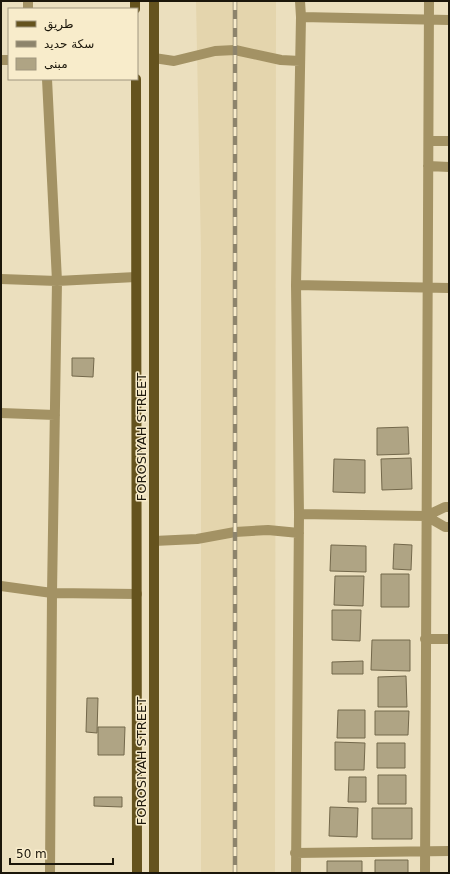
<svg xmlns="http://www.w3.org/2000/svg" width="450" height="874" font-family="'DejaVu Sans','Noto Sans Arabic',sans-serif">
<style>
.built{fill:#e4d5ad}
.building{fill:#afa484;stroke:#73684b}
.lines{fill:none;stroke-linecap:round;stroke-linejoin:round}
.minor{stroke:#a39264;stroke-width:10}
.major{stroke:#65531e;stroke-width:10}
.rail-casing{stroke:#8d846c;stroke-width:4.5}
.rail{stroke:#f8eccb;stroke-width:3;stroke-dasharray:9;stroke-linecap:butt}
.labels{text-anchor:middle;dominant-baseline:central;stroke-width:3;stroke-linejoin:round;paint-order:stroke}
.street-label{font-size:13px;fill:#1b160a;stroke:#f8eccb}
</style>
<rect width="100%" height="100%" fill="#ebdfbe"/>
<path class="built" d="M196,1H276L275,873H201V250Z"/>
<path class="building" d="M72,358H94L93,377L72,376Z
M408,427L409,454L377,455V428Z
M411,458L412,489L382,490L381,459Z
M334,459L365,460V493L333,492Z
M394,544L412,545L411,570L393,569Z
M331,545L366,546V572L330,571Z
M381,574H409V607H381Z
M335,576H364L363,606L334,605Z
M332,610H361L360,641L332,640Z
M372,640H410V671L371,670Z
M363,661V674H332V662Z
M406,676L407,707H378V677Z
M87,698H98L97,733L86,732Z
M338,710H365V738H337Z
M375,711H409L408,735H375Z
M98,727H125L124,755H98Z
M335,742L365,743L364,770H335Z
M377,743H405V768H377Z
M378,775H406V804H378Z
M349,777H366V802H348Z
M94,797H122V807L94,806Z
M330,807L358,808L357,837L329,836Z
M372,808H412V839H372Z
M375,860H408V873H375Z
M327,861H362V873H327Z"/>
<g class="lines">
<path class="minor" d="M28,1V9
M301,17L449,20
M154,58L174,61L215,51L235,50L281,60L300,61
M1,60H9
M47,79L57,281L52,593L50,873
M429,141H449
M428,166L449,167
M1,279L57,281L136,277
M296,285L449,288
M1,413L55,415
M299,514L426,516L445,507H449
M426,516L445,527H449
M154,541L197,539L235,532L268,530L299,533
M1,586L52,593L137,594
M425,639H449
M295,853L449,851
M296,873L299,514L296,285L301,17L300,1
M425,873L429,1"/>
<path class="major" d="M135,1V9
M154,1V873
M136,79L137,873"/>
<g class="rail-casing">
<path id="rail" d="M235,1V873"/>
</g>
<use href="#rail" class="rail"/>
</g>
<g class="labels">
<g class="street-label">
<text transform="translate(141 437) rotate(-90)">FOROSIYAH STREET</text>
<text transform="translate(141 761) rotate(-90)">FOROSIYAH STREET</text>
</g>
</g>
<rect width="450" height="874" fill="none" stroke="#1b160a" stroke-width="4"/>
<rect x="8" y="8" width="130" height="72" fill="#f8eccb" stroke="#a0967e"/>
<rect x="16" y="21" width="20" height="6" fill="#65531e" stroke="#a0967e"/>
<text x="44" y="28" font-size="12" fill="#1b160a">طريق</text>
<rect x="16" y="41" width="20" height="6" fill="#8d846c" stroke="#a0967e"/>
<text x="44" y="48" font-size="12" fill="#1b160a">سكة حديد</text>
<rect x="16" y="58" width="20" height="12" fill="#afa484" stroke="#a0967e"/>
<text x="44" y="68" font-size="12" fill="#1b160a">مبنى</text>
<path d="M10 858v6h103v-6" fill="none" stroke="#1b160a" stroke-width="2"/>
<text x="16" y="858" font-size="12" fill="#1b160a" stroke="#f8eccb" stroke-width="3" paint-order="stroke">50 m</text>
</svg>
